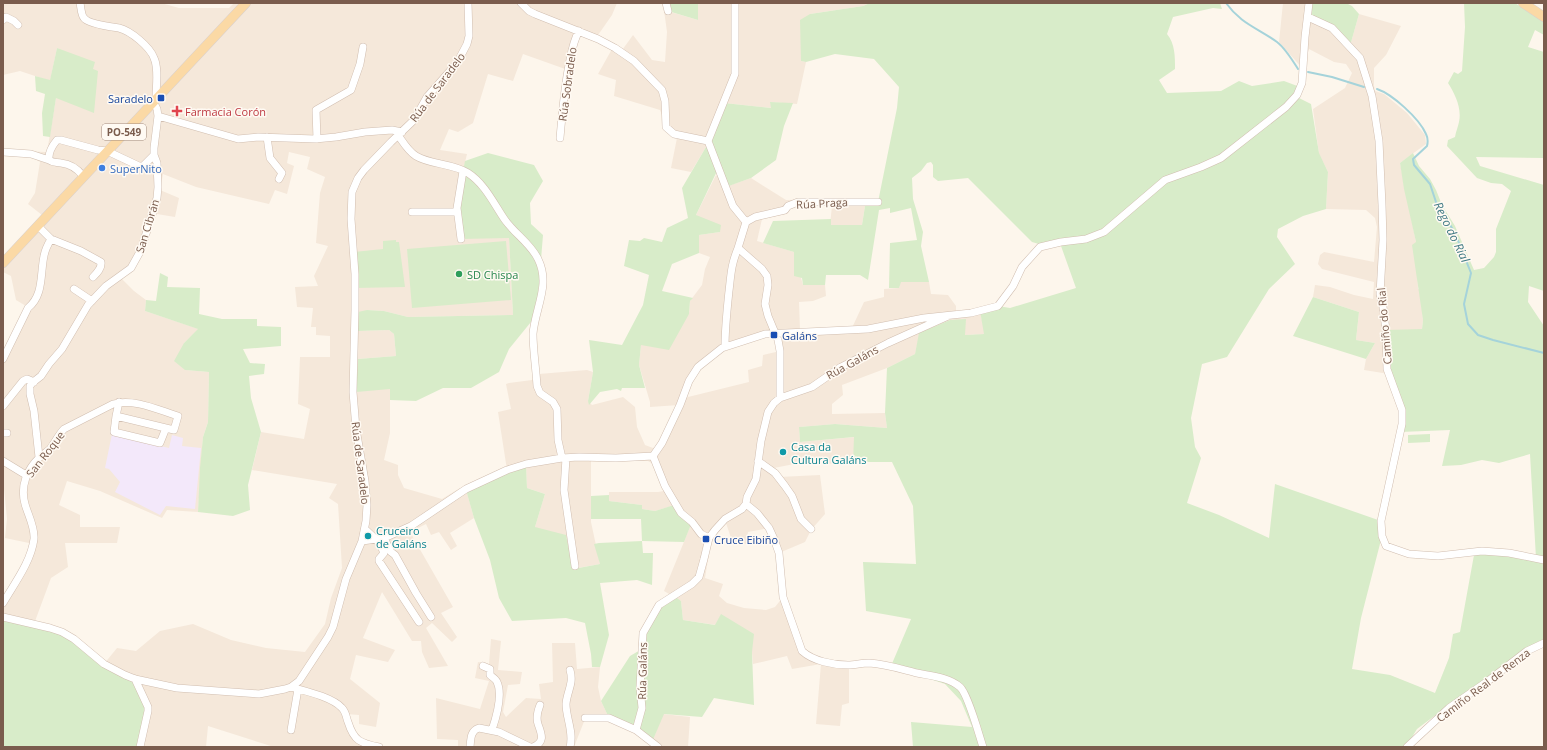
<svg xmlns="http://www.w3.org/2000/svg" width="1547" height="750" font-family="'Open Sans',sans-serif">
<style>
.residential{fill:#f5e8da}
.education{fill:#f3e8fa}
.green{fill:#d8ecc9}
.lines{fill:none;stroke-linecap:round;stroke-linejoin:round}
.stream{stroke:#a5d3da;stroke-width:2}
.minor-casing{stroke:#d1beb0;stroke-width:8}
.major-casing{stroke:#dad1cd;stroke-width:10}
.minor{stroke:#fff;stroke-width:7}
.major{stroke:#fbd9a5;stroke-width:9}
.transit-dot{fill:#1a4fb4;stroke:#fffaf3;stroke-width:1.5}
.health-dot{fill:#e0444e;stroke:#fffaf3;stroke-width:1.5}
.shop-dot{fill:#3f7fe0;stroke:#fffaf3;stroke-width:1.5}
.leisure-dot{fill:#2e9e5b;stroke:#fffaf3;stroke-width:1.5}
.culture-dot{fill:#0f9aa8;stroke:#fffaf3;stroke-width:1.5}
.labels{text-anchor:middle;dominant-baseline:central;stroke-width:3;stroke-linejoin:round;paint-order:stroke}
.shield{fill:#fffaf3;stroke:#a28b7f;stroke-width:1}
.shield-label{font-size:10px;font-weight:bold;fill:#7a5c4d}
.street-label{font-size:11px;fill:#7a5c4d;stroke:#fffaf3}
.transit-label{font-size:11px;fill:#164399;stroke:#fffaf3;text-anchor:start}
.health-label{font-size:11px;fill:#be3a42;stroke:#fffaf3;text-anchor:start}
.shop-label{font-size:11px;fill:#366cbe;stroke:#fffaf3;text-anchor:start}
.leisure-label{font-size:11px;fill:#27864d;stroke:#fffaf3;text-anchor:start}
.culture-label{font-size:11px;fill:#0d838f;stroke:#fffaf3;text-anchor:start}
.water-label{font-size:12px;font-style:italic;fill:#437c86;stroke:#fffaf3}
</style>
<rect width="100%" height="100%" fill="#fdf6ec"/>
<path class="residential" d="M3,3H161L179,8H229L234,3H246L42,215L28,204L35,193L40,162L32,157L13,151L47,152L56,98L93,69L57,48L50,81L20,71L3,75Z
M251,3H617L612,15L596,38L584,32L577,40L568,70L523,54L513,81L488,74L473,123L458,132L449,129L440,150L467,154L463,171L509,238L513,315L408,317L384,311L367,310L358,331L389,330L394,334L396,356L358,359L390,389V433L384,460L398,465V475L404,488L442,499L460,488L467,493L474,518L450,533L457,546L451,550L439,532L431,535L426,524L410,532L453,607L441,613L457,637L452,642L432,623L426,628L448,666L429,668L422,652L421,641H412L382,592L363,638L395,650L388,662L356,655L350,679L380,703L376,727L359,724V715L346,714L360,742L380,747H274L208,726L206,747H143L104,664L117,648L136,651L160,631L193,624L231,640L266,648L305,652L325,624L331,598L342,568L338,504L329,498L337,484L252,470L261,432L304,439L310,409L298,404L300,357H330V336L316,335V327H311L313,308L297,307L295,287L318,286L314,276L328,246L316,243L320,193L325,177L307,169L310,157L289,152L287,163L294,166L287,194L275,190L269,204L196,187L163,174L160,190L179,198L175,217L157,214L134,264L121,278L134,291L146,300L145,311L199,329L184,343L185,370L209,372L208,422L203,437L198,512L167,510L162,518L100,491L67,481L59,505L80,515V527H120L117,543H65L68,567L51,578L34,624L3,617V602L26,561L29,543L5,538L7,519L4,489H3V359L26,306L16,300L11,276L3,272V269L108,153Z
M698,3H870L863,6L810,14L801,61L806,62L797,104L770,102L772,108L724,103L706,147L691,172L671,168L677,138L671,137L660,110L614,96L616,80L598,74L612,49L620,53L633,35L652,60L665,62L667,32L664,10L698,20Z
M1283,3H1309L1350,46L1359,14L1401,26L1386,55L1374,68V86L1375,91L1384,94L1407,113L1425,135L1426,144L1400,163L1416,242L1418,289H1420L1423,320L1422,329L1389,374L1364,370L1366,359L1375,343L1356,340L1359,312L1313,297L1315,285L1330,287L1354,295L1373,299L1374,282L1322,269L1318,264L1320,255L1324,252L1374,262L1377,227L1375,218L1366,210L1326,209L1328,172L1319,154L1313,109L1345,88L1352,73L1346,64L1334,62L1309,49L1303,69L1279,42Z
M716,175L728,186L751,178L786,200L876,199L875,205L865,206L862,225H830L832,206H791L786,214L762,219L757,241L794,252L803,285H825L826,296L813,301L799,302L800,330L742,338L698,367L684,398L749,382L748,370L762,366L763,355L780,351L779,336L851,330L864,302L884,297V289L899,288L900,282H929L931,294L948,295L956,306V312L980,311L985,334L965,335V320H950L920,333L915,354L887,368L842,385L843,395L832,404V414L885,413L887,428L835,424L799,427L800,442L855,437L853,462L826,464L824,458L774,468L779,477L820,475L825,514L811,530L805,542L779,553L769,528L748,532L746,544L732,541L725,520L711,541L705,578L723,584L719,596L727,603L744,608L766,610L775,607L783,597L808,657L849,665V703L842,705L840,726L816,724L821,664L792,669L787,656L753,664L752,652L721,615L716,625L683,620L681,601L664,591L692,522L675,505L655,511L642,509V505L609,501V492H658L664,491L655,465L648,461H591V522L600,564L572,569L535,527L545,494L527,488L526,465L507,470L498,412L511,409L506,384L509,383L532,380L539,374L587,370L593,372L588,401L592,405L623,397L635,407L637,427L645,445L653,448L662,443L679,405L650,407V402L639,365L641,345L689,314L690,301L702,285L705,269L710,257L699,253V235L720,232L696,215Z
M491,639L501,641L498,670L522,672L520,684L508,685L503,712L506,717L526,698L541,699L539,684L553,682L552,643H575L577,669L600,667L598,687L601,701L609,718L585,719L574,747H460L458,746V740L437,739L436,698L480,709L489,681L475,678L478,662L489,664Z
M663,714L690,717L688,747H655L652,742Z"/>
<path class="education" d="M112,434L169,448L172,435L183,438L182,446L201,448L195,509L166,506L160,515L115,492L120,482L109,469L105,468Z"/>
<path class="green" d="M666,3H698V20L668,11Z
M870,3H1220L1222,9L1213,8L1173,17L1167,34C1175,44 1175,56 1175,69L1159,80L1167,93L1221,91L1239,81L1252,86L1284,81L1300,87L1299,98L1311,104L1319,153L1328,172L1326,209L1303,216L1278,229L1277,237L1295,264L1269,289L1227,357L1202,364L1191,418L1195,447L1201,458L1187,503L1219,515L1269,538L1275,484L1381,521L1382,536L1361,618L1352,669L1390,675L1435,693L1449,658L1453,634L1460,632L1474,555L1471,553L1536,558L1530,454L1499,463L1482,460L1461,465L1442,466L1450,430L1400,432L1402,424L1387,369L1386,330L1422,329L1423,320L1412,245L1416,242L1404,189L1400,163L1413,153L1419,166L1430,179L1436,190L1442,205L1455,226L1474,270L1484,268L1494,257L1496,252V229L1511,191L1502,184L1491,183L1477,178L1447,146L1448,140L1455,137C1456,131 1458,127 1459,122C1462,108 1455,94 1448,83L1454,72L1458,74L1462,71L1465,27L1464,3H1515L1544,22V35L1535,30L1528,47L1544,52V158L1476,157L1480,166L1544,185V291L1529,286L1528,302L1544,326V641L1453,702L1417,729L1406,747H913L911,722L972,727L961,701L945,684L891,666L911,619L866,611L863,562L916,564L913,506L892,462H853L854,437L800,442L799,427L835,424L887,428L885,413L887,368L915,354L919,333L950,320L966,319L965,335L984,334L980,311L998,306L1010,308L1076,288L1061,246L1040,247L1039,244L1032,242L968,178L938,181L933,177V165L931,162L927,163L921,171L912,178L913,199L923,232L921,246L929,282H901L899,288H889L890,243L917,240L911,208L890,213V208L879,210L868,280L860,275H826L825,285H803L802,278L794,276V252L763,243L773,221L831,219V225H862L865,206L878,202L897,108L899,87L874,59L835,54L806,62L801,61L800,20L810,14L863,6Z
M1309,3H1346L1352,6L1359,14L1350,46L1332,28L1308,17Z
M57,48L95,62L93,69L98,71L94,113L56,98L50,137L43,136L42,113L45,94L36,91L35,76L50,80Z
M770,102L793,103L784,126L776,160L751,178L726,187L718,169L696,215L721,225L720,232L699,235V253L672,264L662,291L693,298L690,301L689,314L669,350L641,345L639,365L645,388H622L621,391L617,389L600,392L589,405L588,401L593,372L589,340L622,345L643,305L649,275L624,266L629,240L640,241L644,238L662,242L667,228L688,218L682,188L706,147L724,103L771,108Z
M488,153L534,165L543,181L530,203L531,224L543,235L537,309L535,317L509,349L499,372L471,388H443L416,401L390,400V389L356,392L358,359L396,356L394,334L389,330L358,331V312L367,310L384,311L408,317L513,315L509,238L461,239L460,185L465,161Z
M396,240V242H399L405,287L355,288L354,252L383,249V241Z
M506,241L511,300L412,308L407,249Z
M160,273L168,277L167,287L200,288L199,314L222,319H257V326L281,327V346L243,349L250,363L265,364L264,374L249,376L251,398L261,432L248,485L250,510L233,516L198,512L200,468L203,437L208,422L209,372L185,370L174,361L184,343L198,329L145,311L146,300L156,301Z
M1313,297L1359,312L1356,340L1375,343L1366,359L1293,336Z
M1430,434V442L1408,443V435Z
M526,464L527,488L545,494L535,527L566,535L573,569L600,564L594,544L599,543L642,541L641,519H591V496L609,495V501L642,505V509L655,511L674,505L692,522L684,542L642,541L643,553H653L652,585L637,580L600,583L609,635L600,667H592L591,654L585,623L566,618L512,621L499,598L490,560L474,518L466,490Z
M673,595L681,601L683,620L715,625L721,614L754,634L752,652L754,705L714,698L702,717L664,714L652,742L609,718L601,701L630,656L642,649L643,633L659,606Z
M3,617L50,628L74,639L104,664L135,679L145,702L143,747H3Z"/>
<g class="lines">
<path class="stream" d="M1226,3C1241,24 1258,28 1277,42C1285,48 1293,61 1298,69
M1308,72L1332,77L1364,87
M1377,89C1392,94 1419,118 1426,134C1428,138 1428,142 1427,146L1413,159L1414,165L1430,184L1436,202L1455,233L1471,273L1464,304L1468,324L1478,335L1493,340L1544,353"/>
<g class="minor-casing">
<path id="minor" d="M80,3C81,7 81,15 84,18C88,24 112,27 119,28C131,31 150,47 154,58C159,69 156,86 156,98
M521,3L529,11L535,14L598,39L615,48L634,61L662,90L665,101L666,127L674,134L708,141
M666,3L668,11
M1308,17L1332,28L1360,58L1372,96L1379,141L1382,205L1383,240L1380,294L1383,307L1386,330L1387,369L1402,410V424L1381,521L1382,536L1386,546L1409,554L1438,556L1482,551L1509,553L1544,560
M3,20L6,17L14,21L18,25
M158,116L238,139L258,137L315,139L336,137L365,132L392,130L402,132
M398,135C403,142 408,151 416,156C431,165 452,163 468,173C485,184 494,204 505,220C515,234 531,244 538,259C551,285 535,308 533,334C533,349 536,369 537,386L540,393L553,402L557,409L558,440L562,458
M267,137L270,158L282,173L279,179
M560,138C562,115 564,93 568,70C571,56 572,43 579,31
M317,139L316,110L351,90L360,64L363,47
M708,141L735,74V3
M3,152L31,154L49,160
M83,176C77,168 71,164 61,163C56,162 53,163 49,160C48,152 52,146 57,140H61L98,150L107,151L139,166H143L154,155
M412,212H457
M746,222L755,217L785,210L788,206L798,202H878
M51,239L81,251L101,262C102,268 97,273 93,277
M461,239L457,208L463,171
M74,289L92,301
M725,347C725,328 727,310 729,291C731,274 731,265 738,248
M3,359L28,308C44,295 40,274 44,256C45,250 48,244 51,239L38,226
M780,398L812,387L841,367L888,343L948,316
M3,406L23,381L27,379L34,382
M116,416L114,432L160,443L166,428
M3,433H7
M653,456L665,486L681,513L692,522L701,534L709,538
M39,457L34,411L30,394V386L32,383L41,376L49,364L62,349L88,305L106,286L131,268L141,250L157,198L158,187L157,163L154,155V148L158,116L157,109L153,101
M566,458L564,490L575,566
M3,461L26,475
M758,461L775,473L785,486L792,496L801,519L811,529
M746,504L757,513L769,528L774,539L779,553L783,597L802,651C813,661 833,665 848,665C855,665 862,663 869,663C886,664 901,669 917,673C931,676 948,677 960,687C968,694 979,735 983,747
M365,529C374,538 379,540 384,553L379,559V561L419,622
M384,538L391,552L395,555L416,593L431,617
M362,541L384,538L411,526L466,489L507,470L526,464L562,458L579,457L616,458L653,456L662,443L680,405L689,381L698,367L722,348L765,334L868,329L924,318L971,313L998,306L1013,286L1022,267L1040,247L1061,242L1086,239L1104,232L1165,180L1201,167L1221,158L1286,107L1297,95L1302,83L1305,37L1309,3
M3,603C14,584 31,562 34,539C35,527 28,515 25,504C20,486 27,469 40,457C43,454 47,452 50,449C55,443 58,435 64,429L113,404C134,398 158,410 178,416L174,430L116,416L119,402
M3,617L50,628L62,632L74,639L104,664L125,675L135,679L177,688L259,694L285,689L291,687L299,681L328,637L333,627L346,579L362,541L366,521L367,505L365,481L356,429L353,392L355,310V274L351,219L352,192L358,178L364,170L391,142L414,120L427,97L457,63L467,44L469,36L468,3
M483,666L490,669V675C492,677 496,679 497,682C503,694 496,718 492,730
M135,679L148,707V711L140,747
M291,687C305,691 332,697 342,708C346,712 346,717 348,722C354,741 360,743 379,747
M585,718H609L636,730
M291,730L298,689
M470,747C471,739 470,731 479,728L499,732L530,747
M533,747C546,742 541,733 538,724C536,718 538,710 540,705
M570,747C574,732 566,718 566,704C567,691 574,684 570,670
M658,747L636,730L642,708L640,687L643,633L659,605L692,584L699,577L704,559L709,538L715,530L725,519L742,509L746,504L747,497L756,479L761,441L768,412L774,403L780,398V351L778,340L768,316L765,304L768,285L767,276L762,269L738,248L746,222L733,206L708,141
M1407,747L1449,708L1488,681L1527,651L1544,643"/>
</g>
<g class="major-casing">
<path id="major" d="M1523,3L1544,17
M3,263L246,3"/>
</g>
<use href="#minor" class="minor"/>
<use href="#major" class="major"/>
</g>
<g class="transit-dot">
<rect x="157" y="94" width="8" height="8" rx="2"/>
<rect x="770" y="331" width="8" height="8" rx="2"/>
<rect x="702" y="535" width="8" height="8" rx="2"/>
</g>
<path class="health-dot" d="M175 105h4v4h4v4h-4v4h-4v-4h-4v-4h4z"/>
<circle class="shop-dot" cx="102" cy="168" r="4"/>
<circle class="leisure-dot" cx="459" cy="274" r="4"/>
<g class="culture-dot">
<circle cx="783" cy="452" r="4"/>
<circle cx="368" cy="536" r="4"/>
</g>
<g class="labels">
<rect class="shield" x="102" y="124" width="44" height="16" rx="3"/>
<g class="shield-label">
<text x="124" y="132">PO-549</text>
</g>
<g class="street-label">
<text transform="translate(567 84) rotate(-82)">Rúa Sobradelo</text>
<text transform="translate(437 87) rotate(-53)">Rúa de Saradelo</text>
<text transform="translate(822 203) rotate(-3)">Rúa Praga</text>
<text transform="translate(147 226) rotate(-73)">San Cibrán</text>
<text transform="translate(1384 326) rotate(-95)">Camiño do Rial</text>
<text transform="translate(852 362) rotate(-29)">Rúa Galáns</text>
<text transform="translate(45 454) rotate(-52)">San Roque</text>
<text transform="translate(361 463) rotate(83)">Rúa de Saradelo</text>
<text transform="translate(642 671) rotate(-89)">Rúa Galáns</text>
<text transform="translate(1483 685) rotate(-37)">Camiño Real de Renza</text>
</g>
<g class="transit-label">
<text x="153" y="98" text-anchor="end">Saradelo</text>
<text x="782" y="335">Galáns</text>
<text x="714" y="539">Cruce Eibiño</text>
</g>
<g class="health-label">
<text x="185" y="111">Farmacia Corón</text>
</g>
<g class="shop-label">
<text x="110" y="168">SuperNito</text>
</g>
<g class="leisure-label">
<text x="467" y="274">SD Chispa</text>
</g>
<g class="culture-label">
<text x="791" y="446">Casa da<tspan x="791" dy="13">Cultura Galáns</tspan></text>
<text x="376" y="530">Cruceiro<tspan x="376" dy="13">de Galáns</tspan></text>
</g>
<g class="water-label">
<text transform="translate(1452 232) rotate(64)">Rego do Rial</text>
</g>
</g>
<rect width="1547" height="750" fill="none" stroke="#7a5c4d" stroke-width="8"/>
</svg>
